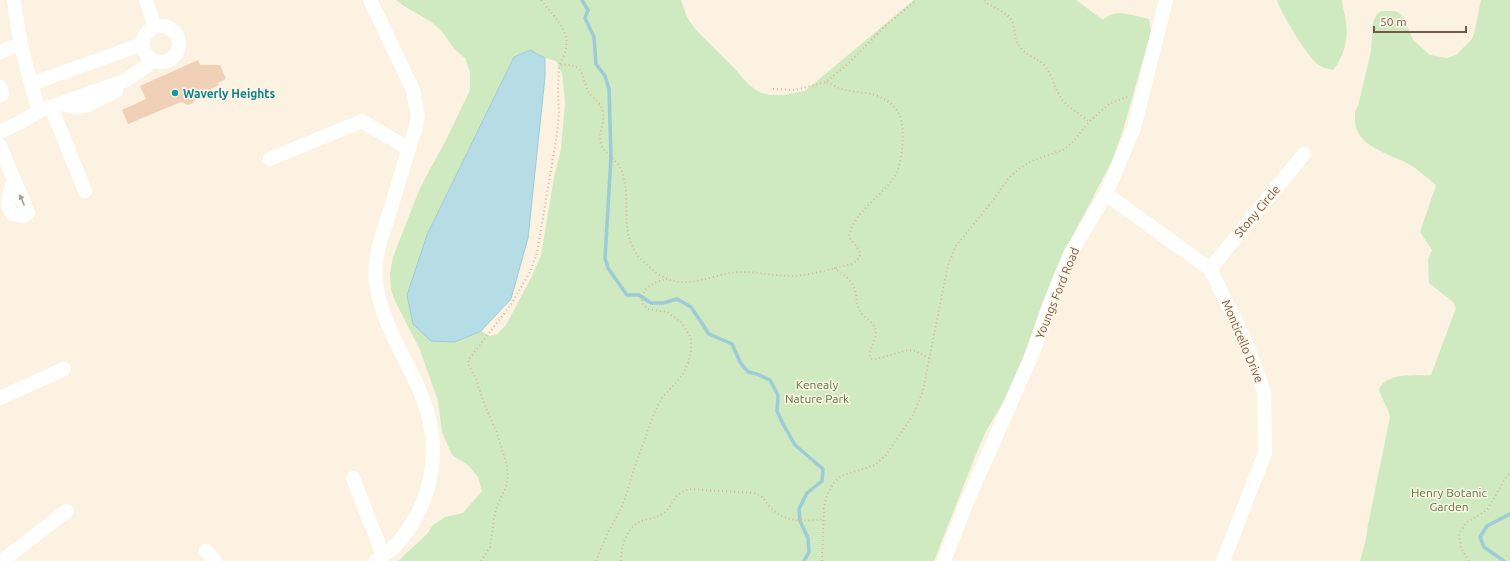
<svg xmlns="http://www.w3.org/2000/svg" width="1510" height="561" font-family="Ubuntu,sans-serif">
<style>
.green{fill:#cfe9c0;fill-rule:evenodd}
.water{fill:#b6dde5;stroke:#9cccd7}
.lines{fill:none;stroke-linecap:round;stroke-linejoin:round}
.stream{stroke:#9cccd7;stroke-width:3.5}
.building{fill:#f1d0b8}
.path{stroke:#d6b49c;stroke-width:2;stroke-dasharray:1 3;stroke-linecap:butt}
.minor{stroke:#fff;stroke-width:14}
.oneway{fill:#aa9b91}
.culture-dot{fill:#0f9aa8;stroke:#fff6e6;stroke-width:1.5}
.labels{text-anchor:middle;dominant-baseline:central;stroke-width:3;stroke-linejoin:round;paint-order:stroke}
.culture-label{font-size:12px;font-weight:bold;fill:#0d838f;stroke:#fff6e6;text-anchor:start}
.street-label{font-size:12px;fill:#725848;stroke:#fff6e6}
.park-label{font-size:12px;fill:#4f7840;stroke:#fff6e6}
</style>
<rect width="100%" height="100%" fill="#fcf2e1"/>
<path class="green" d="M396,0H681L687,17L695,29L735,69L749,85L759,92L770,95H784L805,91L914,0H1076L1103,20C1115,7 1134,16 1149,19L1151,31L1149,39L1123,130L1112,161L1058,264L1045,296L1020,366L1005,399L985,433L976,454L934,561H398L427,534L433,525L445,517L463,513L482,491L478,477L468,465L452,455L442,432L438,401L420,350L395,301L391,290L390,273L393,257L420,188L447,138L470,90V72L465,58L454,49L442,31L430,21L404,6ZM530,50L545,58L556,61L562,73L565,102L561,149L554,177L541,255L532,276L506,325L497,334L490,336L481,331L455,342L407,295L427,235L514,57Z
M1277,0H1342C1342,5 1344,10 1345,16C1349,35 1346,54 1333,70C1327,69 1321,67 1316,63C1307,55 1280,12 1277,0Z
M1481,0H1510V561H1360L1366,539L1368,525L1390,417C1388,406 1381,399 1379,389C1387,372 1415,376 1431,375L1456,308L1453,302L1429,283L1428,259L1432,250L1420,232L1436,185C1427,178 1419,170 1409,164C1389,153 1354,147 1355,118C1355,113 1355,110 1358,106L1371,51L1373,22L1377,14L1381,11H1395L1399,13L1405,21L1413,40L1430,55L1447,58L1456,55L1471,40L1474,34Z"/>
<path class="water" d="M530,50L545,58V77L528,238L511,299L481,331L455,342L431,341L413,324L407,295L427,235L514,57Z"/>
<g class="lines">
<path class="stream" d="M582,0L588,10L585,18L594,37L596,64L605,76L609,89L611,157L605,258L608,268L627,295H639L651,303H663L677,299L691,307L709,334L732,344L740,362L748,372L757,374L770,380L778,395L777,411L783,424L795,445L823,469L822,481L807,493L799,509L800,521L808,538L809,552L804,561
M1504,561L1484,547L1480,537L1487,526L1510,514"/>
</g>
<path class="building" d="M198,60L200,65H220L226,79L218,83L219,85L196,96L195,100L193,103L188,105L181,102L128,124L122,110L146,99L140,86Z"/>
<g class="lines">
<path class="path" d="M541,0C559,23 577,36 559,65C565,65 571,64 577,67C584,72 584,84 588,91C593,99 602,103 603,113C605,123 598,133 601,143C605,157 619,159 623,174C632,207 616,238 646,264C652,269 658,275 665,278C693,290 715,272 742,272C759,272 776,276 793,276C813,275 833,268 852,264C868,253 856,248 849,237C853,213 879,198 893,179C903,166 906,128 899,114C896,108 890,102 884,99C874,92 858,93 846,90C838,88 832,85 826,82
M985,0L987,3C994,8 1008,13 1012,21C1016,30 1013,39 1020,47C1026,56 1037,57 1044,65C1053,75 1054,88 1061,98C1067,107 1081,114 1089,122
M773,89L795,90L826,82L848,64L885,26L916,0
M834,268C842,273 852,280 855,290C857,297 856,304 860,311C864,318 876,323 876,332C876,342 867,350 871,359H876L908,350L916,351L930,359
M481,561L490,547L494,519L497,506L506,487L508,477L507,466L497,433L485,406L476,379L468,364L469,359L510,306L530,272L537,253L557,134L559,113L558,90L559,65
M596,561L608,532L620,511L625,498L635,466L655,411L662,398L682,376L688,363L691,350V338L681,322L667,312L647,309L642,303C641,287 654,282 667,279
M621,561C621,548 626,529 639,522C647,518 658,519 665,512C676,502 671,496 689,489L753,493C764,496 763,499 770,507C783,522 804,522 823,519
M822,561L824,507L827,495L834,483L841,476L875,465L886,455L913,415L923,391L943,289L949,262L956,246L991,203L1008,179L1020,168L1034,160L1063,150L1073,142L1089,122L1109,104L1129,96
M1469,561L1461,548L1459,534L1466,523L1487,510L1505,479L1510,473"/>
<path class="minor" d="M146,0L155,27
M370,0L413,90L418,116L415,130C407,155 399,180 392,205C384,230 373,255 376,282C381,324 408,360 423,399C443,450 432,506 395,546C389,551 382,556 376,561
M143 44a18 18 0 1 1 36 0a18 18 0 1 1-36 0Z
M0,52L20,44
M31,84L143,44
M0,87L2,94L0,95
M61,104L74,107L86,106L116,91
M51,107L85,191
M39,111L126,80L154,61
M0,132L21,122L39,111C28,73 18,40 14,0
M0,146L28,213L23,216L13,214C3,203 11,192 14,180
M270,159L362,121L409,149
M1106,194L1210,269L1245,340L1264,392L1265,453L1223,561
M1210,269L1304,154
M0,398L64,369
M353,478L383,555
M206,551L215,561
M7,557L67,511
M944,561L966,504L1034,350L1047,312L1070,254L1106,194L1134,128L1166,0"/>
</g>
<defs><path id="oneway-solid" d="M-6-.8H1V-3.2L6.5 0L1 3.2V.8H-6Z"/></defs>
<use class="oneway" href="#oneway-solid" transform="translate(22 200) rotate(-113)"/>
<circle class="culture-dot" cx="175" cy="93" r="4"/>
<g class="labels">
<g class="culture-label">
<text x="183" y="93">Waverly Heights</text>
</g>
<g class="street-label">
<text transform="translate(1257 211) rotate(-50)">Stony Circle</text>
<text transform="translate(1057 293) rotate(-68)">Youngs Ford Road</text>
<text transform="translate(1243 341) rotate(67)">Monticello Drive</text>
</g>
<g class="park-label">
<text x="817" y="384">Kenealy<tspan x="817" dy="14">Nature Park</tspan></text>
<text x="1449" y="492">Henry Botanic<tspan x="1449" dy="14">Garden</tspan></text>
</g>
</g>
<path d="M1374 26v6h92v-6" fill="none" stroke="#725848" stroke-width="2"/>
<text x="1380" y="26" font-size="12" fill="#725848" stroke="#fff6e6" stroke-width="3" paint-order="stroke">50 m</text>
</svg>
